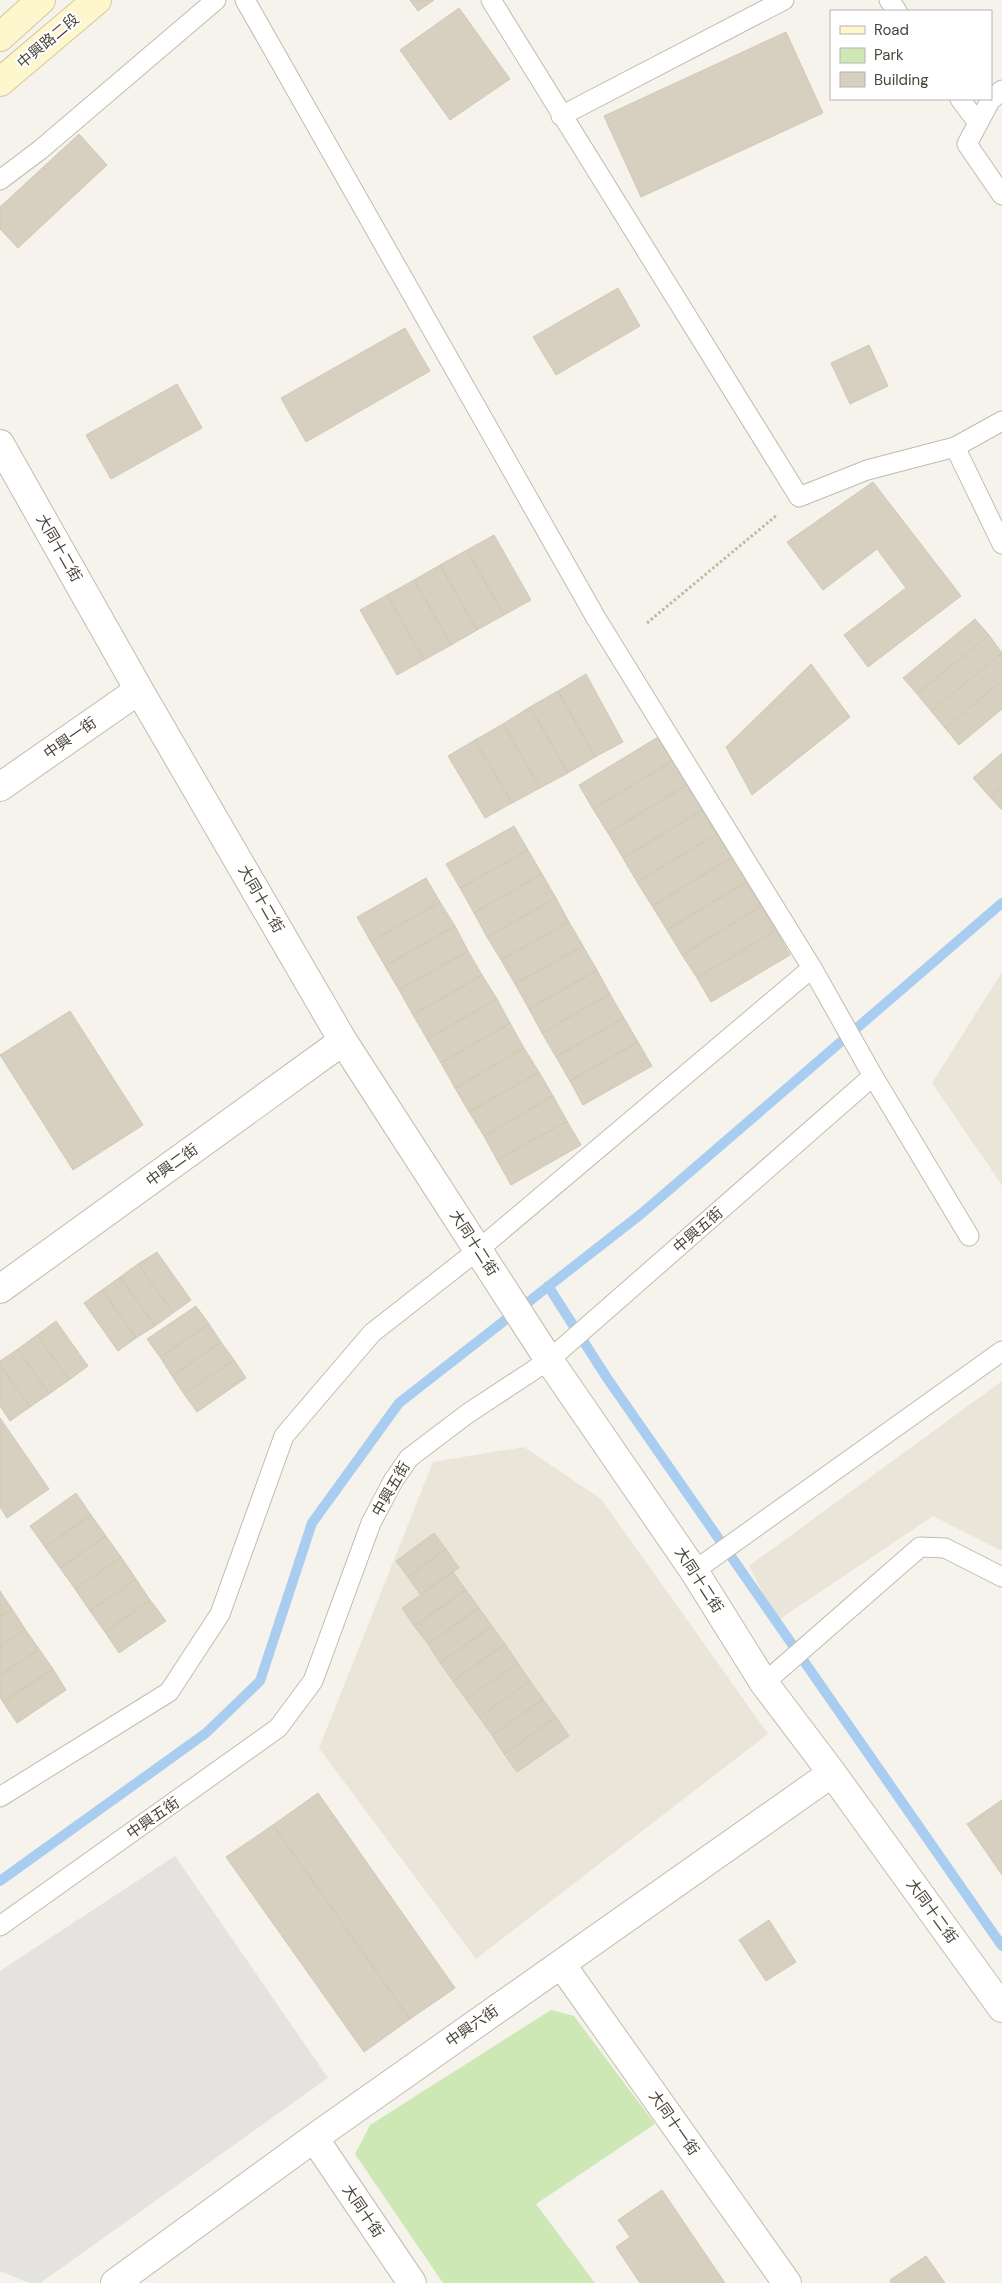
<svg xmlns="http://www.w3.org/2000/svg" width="1002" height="2283" font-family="'DM Sans','Noto Sans TC',sans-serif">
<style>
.residential{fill:#e9e5d9}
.green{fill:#cde8b5}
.parking{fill:#e4e3df}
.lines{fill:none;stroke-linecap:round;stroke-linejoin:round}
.stream{stroke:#a9cdf0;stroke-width:10}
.building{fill:#d7d0c0;stroke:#d2c8b4}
.service-casing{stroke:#c1bcad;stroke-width:21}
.minor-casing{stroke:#c1bcad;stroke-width:30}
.secondary-casing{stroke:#d4c99b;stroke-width:30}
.path{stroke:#c2b99f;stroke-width:3;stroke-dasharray:2.5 2.5;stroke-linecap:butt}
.service{stroke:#fff;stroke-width:19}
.minor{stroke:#fff;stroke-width:28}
.secondary{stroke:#fef6cc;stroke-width:28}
.labels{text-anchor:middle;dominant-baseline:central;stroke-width:4;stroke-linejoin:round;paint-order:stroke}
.street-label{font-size:15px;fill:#4a4439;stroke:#fff}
</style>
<rect width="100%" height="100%" fill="#f5f3eb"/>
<path class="residential" d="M1002,972V1185L932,1083Z
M1002,1381V1551L933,1516L777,1621L749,1566Z
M524,1447L601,1499L768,1734L476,1959L319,1748L433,1462Z"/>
<path class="green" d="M551,2010L574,2016L655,2124L536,2204L595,2283H443L355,2154L370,2125Z"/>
<path class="parking" d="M175,1856L328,2078L40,2283H30L0,2271V1971Z"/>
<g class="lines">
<path class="stream" d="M548,1286L607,1378L1002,1946
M0,1881L206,1733L260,1681L312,1523L399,1403L641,1214L1002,903"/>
</g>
<path class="building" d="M410,0H434L418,11Z
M459,8L510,79L450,120L400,50Z
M786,32L823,113L641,197L604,116Z
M79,134L107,165L18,248L0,229V207Z
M618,288L640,326L556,375L533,337Z
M405,328L430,371L306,442L281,398Z
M869,345L888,386L850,404L831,363Z
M177,384L202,428L111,479L86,435Z
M873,482L961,596L868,667L844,635L906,588L877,549L823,590L787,542Z
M494,535L531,600L504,615L467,550Z
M467,550L504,615L477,630L440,565Z
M440,565L477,630L451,645L414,580Z
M414,580L451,645L424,660L387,595Z
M387,595L424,660L397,675L360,610Z
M975,619L989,635L917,694L903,678Z
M989,635L1002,653L931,711L917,694Z
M1002,653V681L945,728L931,711Z
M811,664L850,717L752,795L726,747Z
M586,674L623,742L595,757L558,691Z
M1002,681V709L959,745L945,728Z
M558,691L595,757L568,773L530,707Z
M530,707L568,773L540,788L503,724Z
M503,724L540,788L512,803L475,740Z
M658,737L672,761L593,809L579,785Z
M475,740L512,803L485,818L448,756Z
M1002,753V786L990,797L973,778Z
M672,761L687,785L608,833L593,809Z
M687,785L702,810L623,858L608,833Z
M1002,786V810L990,797Z
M702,810L717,834L637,882L623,858Z
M514,826L528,850L460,888L446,864Z
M717,834L731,858L652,906L637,882Z
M528,850L542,874L474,913L460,888Z
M731,858L746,882L667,930L652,906Z
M542,874L556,898L487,937L474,913Z
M426,878L440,902L371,942L357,917Z
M746,882L761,906L682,955L667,930Z
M556,898L569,922L501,960L487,937Z
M440,902L455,926L385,966L371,942Z
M761,906L776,930L697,978L682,955Z
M569,922L583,946L515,984L501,960Z
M455,926L468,951L399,990L385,966Z
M776,930L790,955L711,1002L697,978Z
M583,946L597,970L529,1009L515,984Z
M468,951L482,975L413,1015L399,990Z
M597,970L610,994L542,1033L529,1009Z
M482,975L497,999L427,1039L413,1015Z
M610,994L624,1018L556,1057L542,1033Z
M497,999L510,1023L441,1063L427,1039Z
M70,1011L143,1125L73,1170L0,1055Z
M624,1018L638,1042L570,1081L556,1057Z
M510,1023L524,1048L455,1088L441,1063Z
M638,1042L652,1066L583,1105L570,1081Z
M524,1048L539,1072L469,1112L455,1088Z
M539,1072L553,1096L484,1136L469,1112Z
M553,1096L567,1121L497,1160L484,1136Z
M567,1121L581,1145L511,1185L497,1160Z
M157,1252L191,1300L173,1313L138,1264Z
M138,1264L173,1313L155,1326L120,1277Z
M120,1277L155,1326L136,1338L102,1290Z
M102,1290L136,1338L118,1351L84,1303Z
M196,1306L209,1324L160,1357L147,1339Z
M56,1321L88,1366L69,1380L37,1335Z
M209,1324L221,1342L172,1376L160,1357Z
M37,1335L69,1380L49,1394L18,1349Z
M221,1342L234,1360L184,1394L172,1376Z
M18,1349L49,1394L30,1407L0,1365V1361Z
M234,1360L246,1378L197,1412L184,1394Z
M0,1365L30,1407L10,1421L0,1406Z
M0,1418L49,1489L7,1518L0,1507Z
M76,1493L91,1515L45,1547L30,1526Z
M91,1515L106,1536L60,1568L45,1547Z
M434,1533L446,1549L408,1577L396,1561Z
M106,1536L121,1557L75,1589L60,1568Z
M446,1549L459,1568L420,1594L408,1577Z
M121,1557L136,1579L90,1611L75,1589Z
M453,1572L466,1590L414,1626L402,1608Z
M136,1579L150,1600L105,1632L90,1611Z
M466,1590L479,1608L428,1644L414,1626Z
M0,1591L12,1609L0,1616Z
M150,1600L166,1621L119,1653L105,1632Z
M479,1608L492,1626L440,1663L428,1644Z
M12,1609L25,1629L0,1646V1616Z
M492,1626L505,1644L453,1681L440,1663Z
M25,1629L39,1649L0,1675V1646Z
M505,1644L518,1663L466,1699L453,1681Z
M39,1649L53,1669L3,1702L0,1697V1675Z
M518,1663L530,1681L479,1717L466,1699Z
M53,1669L66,1690L17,1723L3,1702Z
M530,1681L543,1699L492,1735L479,1717Z
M543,1699L556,1717L504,1754L492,1735Z
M556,1717L569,1736L517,1772L504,1754Z
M318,1793L455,1988L410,2019L273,1825Z
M1002,1800V1875L967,1824Z
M273,1825L410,2019L364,2052L226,1857Z
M769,1920L796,1962L766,1981L739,1940Z
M662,2190L725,2283H640L616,2247L630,2237L618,2220Z
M926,2256L945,2283H891L890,2280Z"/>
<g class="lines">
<g class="service-casing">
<path id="service" d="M245,0L596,618L812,968L873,1076L969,1236
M491,0L799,497L867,470L955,447L1002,421
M889,0L897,11
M1002,90L990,101L967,144L1002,195
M960,99L978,123
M561,116L784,0
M0,180L40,150L216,0
M955,447L1002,544
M694,1571L1002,1351
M764,1683L920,1547L945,1548L1002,1577
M0,1797L169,1692L220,1614L284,1436L372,1333L478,1250L812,968
M0,1926L278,1728L313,1681L371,1523L393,1481L409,1458L467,1414L549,1360L873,1076"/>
</g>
<g class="minor-casing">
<path id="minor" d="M0,444L139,690L343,1041L549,1360L694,1571L764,1683L832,1773L1002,2008
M0,787L139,690
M0,1289L343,1041
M561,1964L787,2283
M314,2138L412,2283
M115,2283L314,2138L832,1773"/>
</g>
<g class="secondary-casing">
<path id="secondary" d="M0,37L41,0
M0,82L97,0"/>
</g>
<path class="path" d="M647,623L777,515"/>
<use href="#service" class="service"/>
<use href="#minor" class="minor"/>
<use href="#secondary" class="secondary"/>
</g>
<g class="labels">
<g class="street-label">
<text transform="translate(48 41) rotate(-40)">中興路二段</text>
<text transform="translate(59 548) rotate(60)">大同十二街</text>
<text transform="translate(70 738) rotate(-35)">中興一街</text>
<text transform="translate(261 899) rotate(60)">大同十二街</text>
<text transform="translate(172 1165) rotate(-36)">中興二街</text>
<text transform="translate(698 1230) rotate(-41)">中興五街</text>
<text transform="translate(474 1243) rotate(57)">大同十二街</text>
<text transform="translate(391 1489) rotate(-60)">中興五街</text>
<text transform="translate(699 1580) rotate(57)">大同十二街</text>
<text transform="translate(153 1818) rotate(-35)">中興五街</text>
<text transform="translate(932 1911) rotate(54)">大同十二街</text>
<text transform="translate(472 2026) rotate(-35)">中興六街</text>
<text transform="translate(674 2123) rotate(55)">大同十一街</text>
<text transform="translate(363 2211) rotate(56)">大同十街</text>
</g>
</g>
<rect x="830" y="10" width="162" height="90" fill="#ffffff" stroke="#b7b4b0"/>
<rect x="840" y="26" width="25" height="8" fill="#fef6cc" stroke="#b7b4b0"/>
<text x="874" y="35" font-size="15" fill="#4a4439">Road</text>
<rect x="840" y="48" width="25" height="15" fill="#cde8b5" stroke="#b7b4b0"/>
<text x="874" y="60" font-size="15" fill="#4a4439">Park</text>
<rect x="840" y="72" width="25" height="15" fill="#d7d0c0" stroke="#b7b4b0"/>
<text x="874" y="85" font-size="15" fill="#4a4439">Building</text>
</svg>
